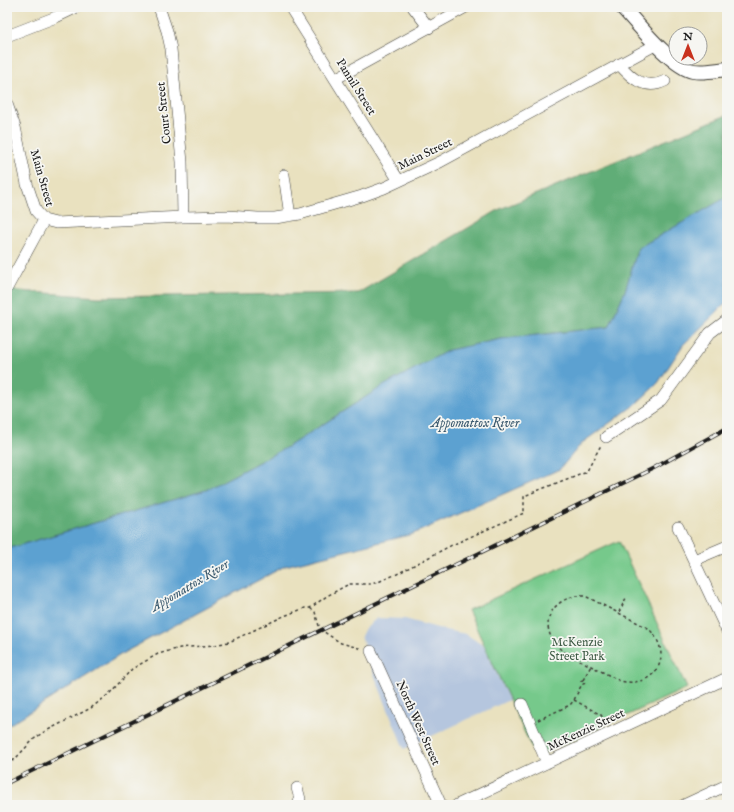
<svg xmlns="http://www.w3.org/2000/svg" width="734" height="812" font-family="'IM FELL English',serif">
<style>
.industrial{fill:#b5c6de}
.green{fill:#76c98b;stroke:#497254}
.forest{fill:#60ad77;stroke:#3e644a}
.water{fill:#5ca1d1;stroke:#3c5e76}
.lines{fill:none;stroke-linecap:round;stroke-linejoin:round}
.minor-casing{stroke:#3b3a34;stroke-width:12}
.major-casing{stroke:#3b3a34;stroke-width:16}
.path{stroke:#3b3a34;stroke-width:1.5;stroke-dasharray:3 3;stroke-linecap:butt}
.minor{stroke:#fff;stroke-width:11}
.major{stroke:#fff;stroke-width:14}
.rail-casing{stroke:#1c1c1c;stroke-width:4}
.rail{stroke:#f6f6f2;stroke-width:2.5;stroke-dasharray:8;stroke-linecap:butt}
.labels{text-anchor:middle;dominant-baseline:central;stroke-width:3.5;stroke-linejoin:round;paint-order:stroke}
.street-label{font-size:12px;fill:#1c1c1c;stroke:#f6f6f2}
.park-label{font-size:12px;fill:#3c5943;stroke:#f6f6f2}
.water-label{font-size:13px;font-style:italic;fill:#39586d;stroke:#f6f6f2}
</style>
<rect width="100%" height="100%" fill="#f6f6f2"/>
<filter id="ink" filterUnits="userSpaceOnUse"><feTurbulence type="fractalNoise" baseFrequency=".025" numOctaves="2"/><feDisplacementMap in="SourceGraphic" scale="8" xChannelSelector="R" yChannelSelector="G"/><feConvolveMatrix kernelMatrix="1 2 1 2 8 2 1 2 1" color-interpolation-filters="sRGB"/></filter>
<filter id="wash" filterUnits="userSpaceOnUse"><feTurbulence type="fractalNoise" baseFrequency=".012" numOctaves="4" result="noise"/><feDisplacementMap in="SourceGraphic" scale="16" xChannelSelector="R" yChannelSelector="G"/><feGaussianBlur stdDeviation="0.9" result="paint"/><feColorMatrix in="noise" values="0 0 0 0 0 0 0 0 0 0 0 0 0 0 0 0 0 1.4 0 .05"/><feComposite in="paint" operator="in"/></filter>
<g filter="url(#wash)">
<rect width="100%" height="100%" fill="#e9e1bf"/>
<path class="industrial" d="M377,618L405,619L445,630L466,634L484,646L509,700L404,749L373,672L361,636L365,628Z"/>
<path class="green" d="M619,541L687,688L536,757L468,610Z"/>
<path class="forest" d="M727,115V197L638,248L625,291L609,327L501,339L449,350L383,386L289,446L206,490L7,549V290L98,297L358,293L500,209Z"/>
<path class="water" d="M727,197V303L723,306L683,345L658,383L636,404L582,443L560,469L413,534L285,566L125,652L7,726V549L206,490L289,446L383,386L449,350L501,339L609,327L625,291L638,248Z"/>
</g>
<g filter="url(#ink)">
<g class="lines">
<g class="minor-casing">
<path id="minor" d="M159,7L167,31L171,49L182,162L183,217
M290,7L399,181
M413,7L429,28
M7,36L56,17L77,7
M619,64C631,78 645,91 665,81
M335,79L466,7
M7,104L15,127L27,184L36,211L44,220L56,223L183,217L227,216L258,218H275L300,214L362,196L384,188L440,162L657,44
M284,175L290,216
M7,288L44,220
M606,437L661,400L710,333L727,320
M678,527L727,631
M694,560L727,546
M371,651L441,805
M522,704L547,763
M297,788L300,799L298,805
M457,805L727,678
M684,805L727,785"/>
</g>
<g class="major-casing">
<path id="major" d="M622,7C637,23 672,67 693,71C704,73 716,70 727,69"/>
</g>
<path class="path" d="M575,596H585L593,600L648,628C675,654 657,689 620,681L564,652C539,633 544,604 575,596Z
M310,608L315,612L319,626L321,630L341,643L362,649
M619,612L626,598
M581 682a2 2 0 1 1 4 0a2 2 0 1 1-4 0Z
M583,680L591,666
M574,700L601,715L607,724
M538,720L570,705L574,700L582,684
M7,764L14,760L34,739L42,733L91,708L109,694L132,669L158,654L180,648L214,645L229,642L284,616L305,608H310L327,596L349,584H371L378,582L397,574L452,545L524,513V496L587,471L601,445"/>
<use href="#minor" class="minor"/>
<use href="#major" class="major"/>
<g class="rail-casing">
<path id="rail" d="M7,783L654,468L727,428"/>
</g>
<use href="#rail" class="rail"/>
</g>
</g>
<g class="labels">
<g class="street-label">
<text transform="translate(356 87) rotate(58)">Pannil Street</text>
<text transform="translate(164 113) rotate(-96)">Court Street</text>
<text transform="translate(425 154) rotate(-26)">Main Street</text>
<text transform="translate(42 178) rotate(74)">Main Street</text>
<text transform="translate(418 723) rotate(66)">North West Street</text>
<text transform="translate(586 730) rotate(-25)">McKenzie Street</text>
</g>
<g class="park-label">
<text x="577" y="642">McKenzie<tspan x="577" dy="14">Street Park</tspan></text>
</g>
<g class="water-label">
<text x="475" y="423">Appomattox River</text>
<text transform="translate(190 586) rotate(-31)">Appomattox River</text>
</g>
</g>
<rect width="734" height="812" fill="none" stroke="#f6f6f2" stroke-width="24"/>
<g transform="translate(688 46)"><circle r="19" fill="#f6f6f2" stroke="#9f9f9c"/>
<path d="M0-3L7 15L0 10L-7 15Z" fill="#c8321e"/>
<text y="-6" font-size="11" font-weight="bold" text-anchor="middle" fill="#1c1c1c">N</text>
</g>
</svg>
